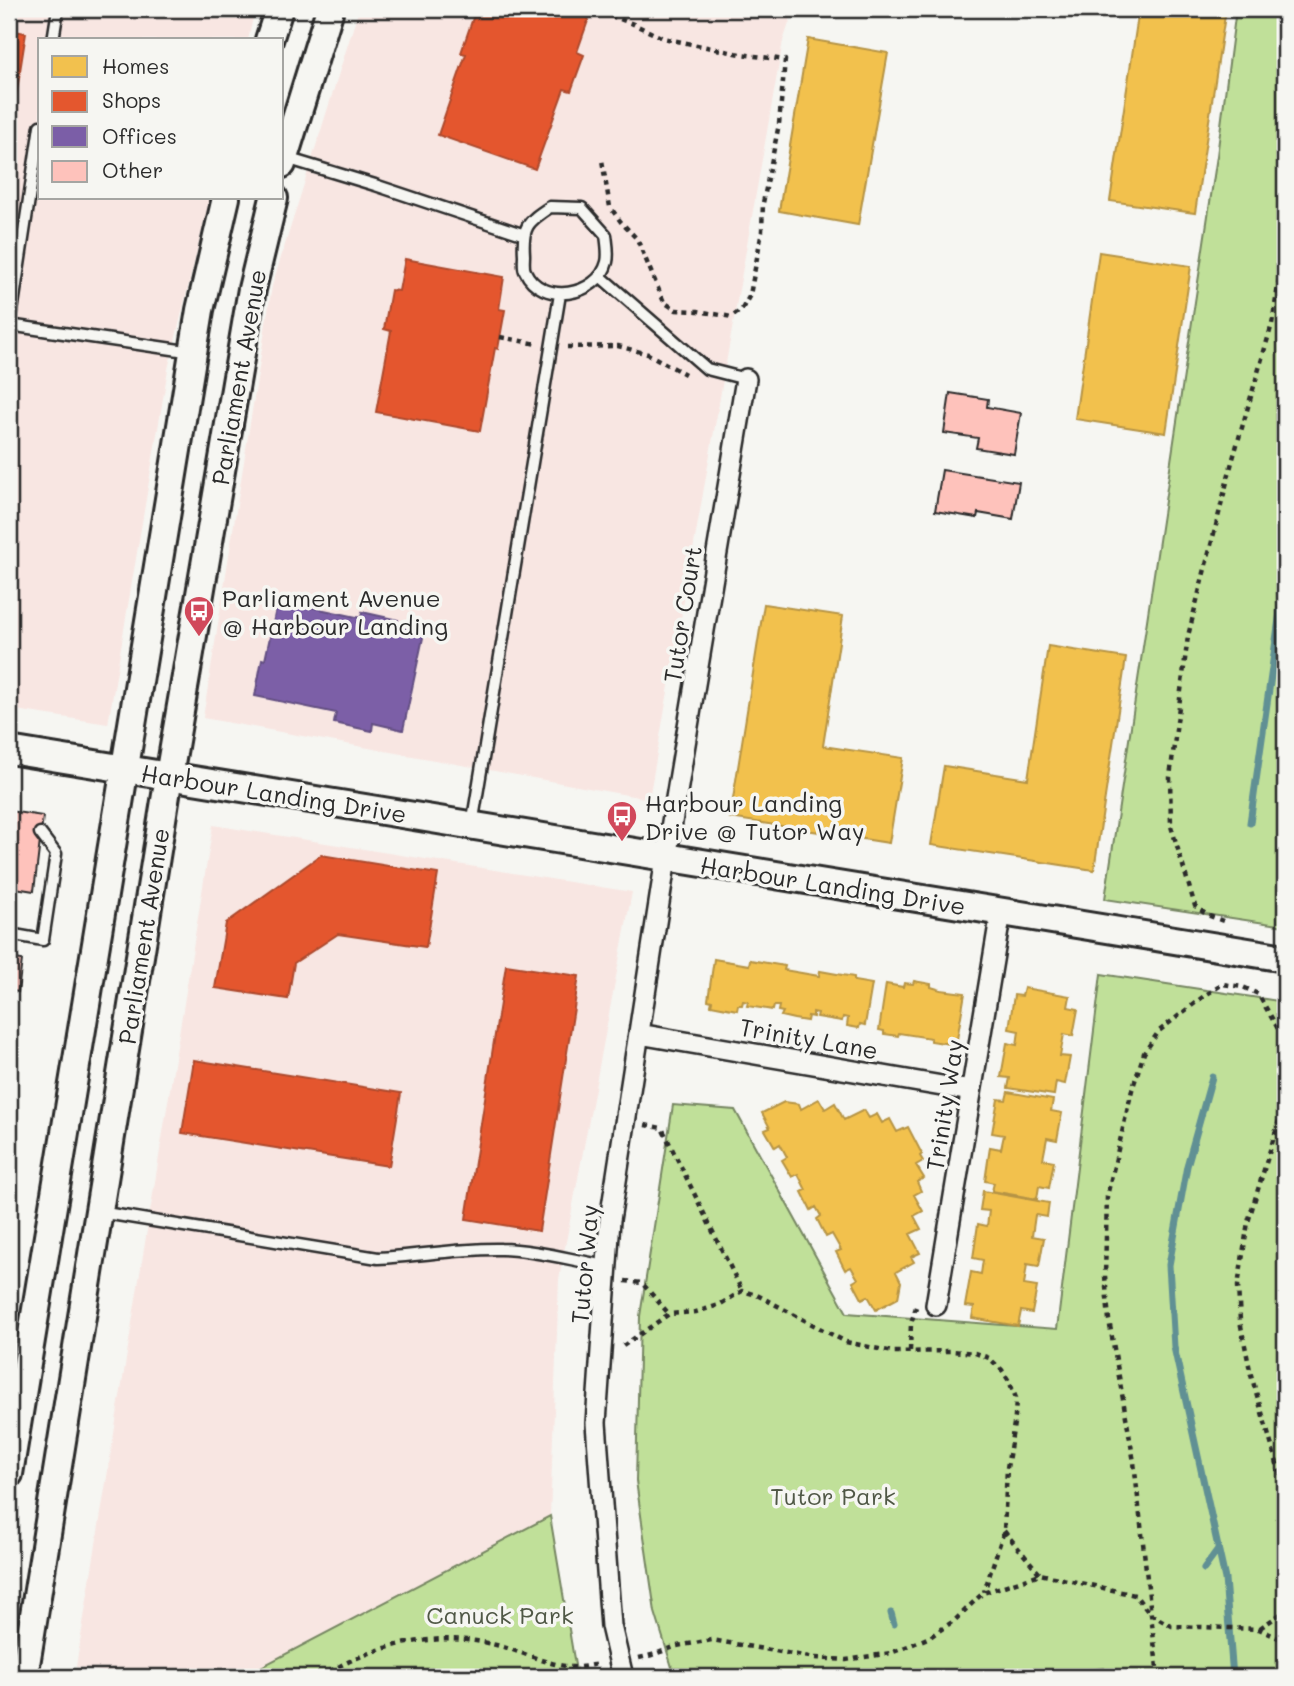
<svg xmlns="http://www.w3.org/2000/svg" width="1294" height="1686" font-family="Mali,sans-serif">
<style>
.built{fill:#f8e6e2}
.green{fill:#c0e099;stroke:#768662;stroke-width:2}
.homes{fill:#f2c14e;stroke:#b69444;stroke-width:2}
.shops{fill:#e4572e;stroke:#ac4a2d;stroke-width:2}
.offices{fill:#7b5ea7;stroke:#634f82;stroke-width:2}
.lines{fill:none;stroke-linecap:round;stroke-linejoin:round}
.stream{stroke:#609094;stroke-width:7}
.building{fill:#fec2bb;stroke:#2b2b2b;stroke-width:2}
.lane-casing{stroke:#2b2b2b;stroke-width:15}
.street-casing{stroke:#2b2b2b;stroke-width:24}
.secondary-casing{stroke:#2b2b2b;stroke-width:32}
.path{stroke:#2b2b2b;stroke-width:4.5;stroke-dasharray:5 5;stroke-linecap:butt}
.lane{stroke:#f6f6f2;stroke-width:10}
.street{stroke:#f6f6f2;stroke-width:19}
.secondary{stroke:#f6f6f2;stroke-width:26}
.labels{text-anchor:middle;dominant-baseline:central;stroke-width:7;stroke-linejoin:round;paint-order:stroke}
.street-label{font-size:24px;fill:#2b2b2b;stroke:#f6f6f2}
.poi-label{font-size:24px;fill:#2b2b2b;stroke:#f6f6f2;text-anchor:start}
.park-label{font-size:24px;fill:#505846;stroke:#f6f6f2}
</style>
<rect width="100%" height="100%" fill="#f6f6f2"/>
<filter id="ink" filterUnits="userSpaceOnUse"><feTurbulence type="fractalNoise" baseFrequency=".0143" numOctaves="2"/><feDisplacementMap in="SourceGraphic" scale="14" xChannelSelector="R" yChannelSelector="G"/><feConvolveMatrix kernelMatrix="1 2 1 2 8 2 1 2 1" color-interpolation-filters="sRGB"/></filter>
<g filter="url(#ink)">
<path class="built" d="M9,9H255L248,40H40V198H210L168,369L108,724L9,709Z
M359,9H794L783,41L649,799L203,718L272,286Z
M213,825L632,892L559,1279L550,1516L242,1677H133L76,1667Z"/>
<path class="green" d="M1236,9H1285V926L1105,899L1217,156Z
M1101,974L1285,1002V1677H1108L1104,1668L1023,1677H675L655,1612L636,1481L640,1316L673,1105L735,1110L847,1313L1057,1329Z
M550,1516L577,1677H424L402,1672L391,1677H242Z"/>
<path class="homes" d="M1139,9H1226L1195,213L1110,201Z
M808,39L888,53L858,225L779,211Z
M1099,252L1191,266L1166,433L1075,419Z
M764,604L843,616L823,746L903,758L889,843L730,818Z
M1048,646L1126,658L1094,870L931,845L944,766L1028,779Z
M714,959L749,965L750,960L785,966L784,970L819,976L820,971L854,977V981L872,984L865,1025L860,1024L859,1028L847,1026L848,1018L843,1017L842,1021L817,1017L818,1013L813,1012V1017L808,1016L807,1021L794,1019L781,1016L783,1012L778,1011L779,1006H774L773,1010L747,1006L748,1002L743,1001L742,1005H738L737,1010L711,1005L712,1001L708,1000Z
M914,981L931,984V987L941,990L965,993L956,1045L931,1041V1038L899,1033L898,1036L884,1034V1031L879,1030L886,984L903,987L904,983L913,984Z
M1024,988L1070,996L1068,1007L1078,1009L1073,1036L1064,1034L1060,1056L1070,1057L1065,1084L1056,1082L1054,1095L1008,1088L1010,1078L1001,1077L1007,1043L1017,1045L1019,1031L1009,1029L1014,995L1022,996Z
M1008,1092L1053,1100L1051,1111L1062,1113L1057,1140L1047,1138L1043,1159L1054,1161L1049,1188L1039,1186L1037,1199L992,1191L994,1183L985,1181L990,1147L1001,1149L1004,1135L992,1133L998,1099L1006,1100Z
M819,1099L825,1109L835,1103L844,1120L864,1110L869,1118L877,1114L882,1123L890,1119L897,1132L908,1127L922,1154L920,1156L923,1161L916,1165L924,1178L917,1182L921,1191L914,1195L923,1211L914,1216L921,1229L910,1234L920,1253L911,1257L914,1262L896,1272L901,1282L898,1298L876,1310L868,1296L862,1299L853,1282L858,1279L851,1267L845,1270L836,1252L841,1250L832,1234L826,1237L817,1219L821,1216L816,1207L811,1210L802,1192L806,1190L798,1174L792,1177L782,1160L787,1157L780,1144L775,1147L765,1130L770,1128L762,1113L784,1102L799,1104L801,1109Z
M983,1191L1049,1203L1047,1217L1035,1215L1032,1236L1044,1238L1039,1266L1027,1264L1024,1285L1037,1287L1032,1313L1021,1311L1018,1326L972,1318L974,1307L965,1306L971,1272L981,1274L983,1260L973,1258L978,1224L987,1226L989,1211L980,1210Z"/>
<path class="shops" d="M483,9H561L589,18L577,52L584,55L571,91L564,89L535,169L438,135L466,54L461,53L474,15L480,17Z
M9,30L26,33L13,115L9,114Z
M405,259L504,277L499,309L505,310L498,349L495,348L480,431L376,412L391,331L384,329L391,290L399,291Z
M321,855L438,874L426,947L338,934L294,963L288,999L215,988L226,923Z
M506,965L579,976L539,1231L466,1219Z
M194,1060L401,1093L389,1166L182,1133Z"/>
<path class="offices" d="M278,600L361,618L362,612L398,620L397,627L424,633L403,730L373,723L372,731L334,723L336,713L255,696L262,659L265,660Z"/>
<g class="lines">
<path class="stream" d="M1250,823L1285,577
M1212,1077L1187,1166L1169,1265L1174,1347L1225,1579L1233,1677
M1204,1569L1218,1550
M891,1613L894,1624"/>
</g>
<path class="building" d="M950,393L988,399L987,407L1021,413L1014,454L976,448L978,438L944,433Z
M942,470L1019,482L1013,519L978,513L977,518L935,511Z
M9,811L43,816L34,891L9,887Z
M9,958L22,960L18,992L9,990Z"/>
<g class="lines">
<g class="lane-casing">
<path id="lane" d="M53,40L58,9
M286,158L375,185L522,234
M550,207L582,208L606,235C607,243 609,254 607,262C598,297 541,306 525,271C523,267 524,259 524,255C522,227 527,222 550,207Z
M600,276L707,369L746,379
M9,325L193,352
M10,325L40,126
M472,825L560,294
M9,934L43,940L56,854L40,833
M99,1212L378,1258C419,1256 460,1248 501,1249C532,1249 576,1261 607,1266"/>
</g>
<g class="street-casing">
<path id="street" d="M639,1034L971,1091
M936,1305L1001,912
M623,1677L611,1626L596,1423L610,1220L666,858L746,379"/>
</g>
<g class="secondary-casing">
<path id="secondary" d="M269,40L279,9
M282,164L330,9
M9,750L1285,958
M9,1474L200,310L226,198
M24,1677L169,776L252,289L274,198"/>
</g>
<path class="path" d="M592,9L631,23L663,38L740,54L785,60L779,124L763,203L762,231L750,295L742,309L732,317L698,311L676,310L664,302L637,239L621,222L610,207L602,160
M500,337L537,344
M567,347L618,346L648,354L685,374
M1223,921L1207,915L1195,906L1171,826L1170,777L1188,636L1232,462L1272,324L1285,242
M1285,1101L1248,1222L1238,1286L1240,1321L1251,1375L1285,1491
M645,1125L662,1128L742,1291
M625,1281L642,1283L669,1314
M623,1346L669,1314L696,1312L719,1305L742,1291L757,1295L846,1342L893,1352L952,1351L975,1353L989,1358L1002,1370L1009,1381L1016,1398L1015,1417L1007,1468L1004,1531L984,1592
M910,1351L911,1323L916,1307
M1004,1531L1040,1574
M1260,1628L1285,1611
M639,1658L652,1655L677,1646L712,1640L815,1658L846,1660L891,1653L930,1637L955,1620L983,1593L1040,1574L1135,1595L1150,1614L1172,1626L1259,1629L1285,1641
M321,1677C370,1645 438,1630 496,1645C521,1651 547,1665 573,1667C581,1668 591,1665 599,1664
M1158,1677L1134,1462L1109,1320L1105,1276L1107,1196L1132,1090L1144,1053L1159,1031L1204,996L1223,984L1243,987L1258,994L1281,1034L1285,1048"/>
<use href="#lane" class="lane"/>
<use href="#street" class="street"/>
<use href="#secondary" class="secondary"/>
</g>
</g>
<defs>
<g id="bus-pin" transform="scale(1.575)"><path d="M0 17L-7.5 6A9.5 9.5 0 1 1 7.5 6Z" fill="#d1495b" stroke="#f6f6f2"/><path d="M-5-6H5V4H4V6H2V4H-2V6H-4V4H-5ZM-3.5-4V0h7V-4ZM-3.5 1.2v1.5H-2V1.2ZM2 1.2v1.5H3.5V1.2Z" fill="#fff"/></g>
</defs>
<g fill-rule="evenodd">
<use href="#bus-pin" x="199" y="611"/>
<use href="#bus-pin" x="622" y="816"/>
</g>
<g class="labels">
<g class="street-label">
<text transform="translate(238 377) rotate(-80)">Parliament Avenue</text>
<text transform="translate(682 614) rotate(-81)">Tutor Court</text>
<text transform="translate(274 793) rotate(9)">Harbour Landing Drive</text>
<text transform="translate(833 885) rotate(9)">Harbour Landing Drive</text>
<text transform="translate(143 936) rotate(-81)">Parliament Avenue</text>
<text transform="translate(809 1038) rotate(10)">Trinity Lane</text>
<text transform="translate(944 1105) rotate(-81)">Trinity Way</text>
<text transform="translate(584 1264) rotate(-85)">Tutor Way</text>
</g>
<g class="poi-label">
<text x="222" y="597">Parliament Avenue<tspan x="222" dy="28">@ Harbour Landing</tspan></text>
<text x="645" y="802">Harbour Landing<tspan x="645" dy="28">Drive @ Tutor Way</tspan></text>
</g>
<g class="park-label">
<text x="833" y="1495">Tutor Park</text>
<text x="500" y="1614">Canuck Park</text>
</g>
</g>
<rect width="1294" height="1686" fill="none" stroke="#f6f6f2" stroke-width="35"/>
<rect x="18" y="18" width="1259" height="1651" fill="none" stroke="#2b2b2b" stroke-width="2.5" filter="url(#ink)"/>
<rect x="38" y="38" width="245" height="161" fill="#f6f6f2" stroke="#a5a5a2" stroke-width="2"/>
<rect x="52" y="56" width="35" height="21" fill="#f2c14e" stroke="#a5a5a2" stroke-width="2"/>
<text x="102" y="74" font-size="21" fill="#2b2b2b">Homes</text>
<rect x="52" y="91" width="35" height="21" fill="#e4572e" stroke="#a5a5a2" stroke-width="2"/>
<text x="102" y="108" font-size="21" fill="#2b2b2b">Shops</text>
<rect x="52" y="126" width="35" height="21" fill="#7b5ea7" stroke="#a5a5a2" stroke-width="2"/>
<text x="102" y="144" font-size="21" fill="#2b2b2b">Offices</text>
<rect x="52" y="161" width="35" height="21" fill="#fec2bb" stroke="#a5a5a2" stroke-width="2"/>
<text x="102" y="178" font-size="21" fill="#2b2b2b">Other</text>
</svg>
